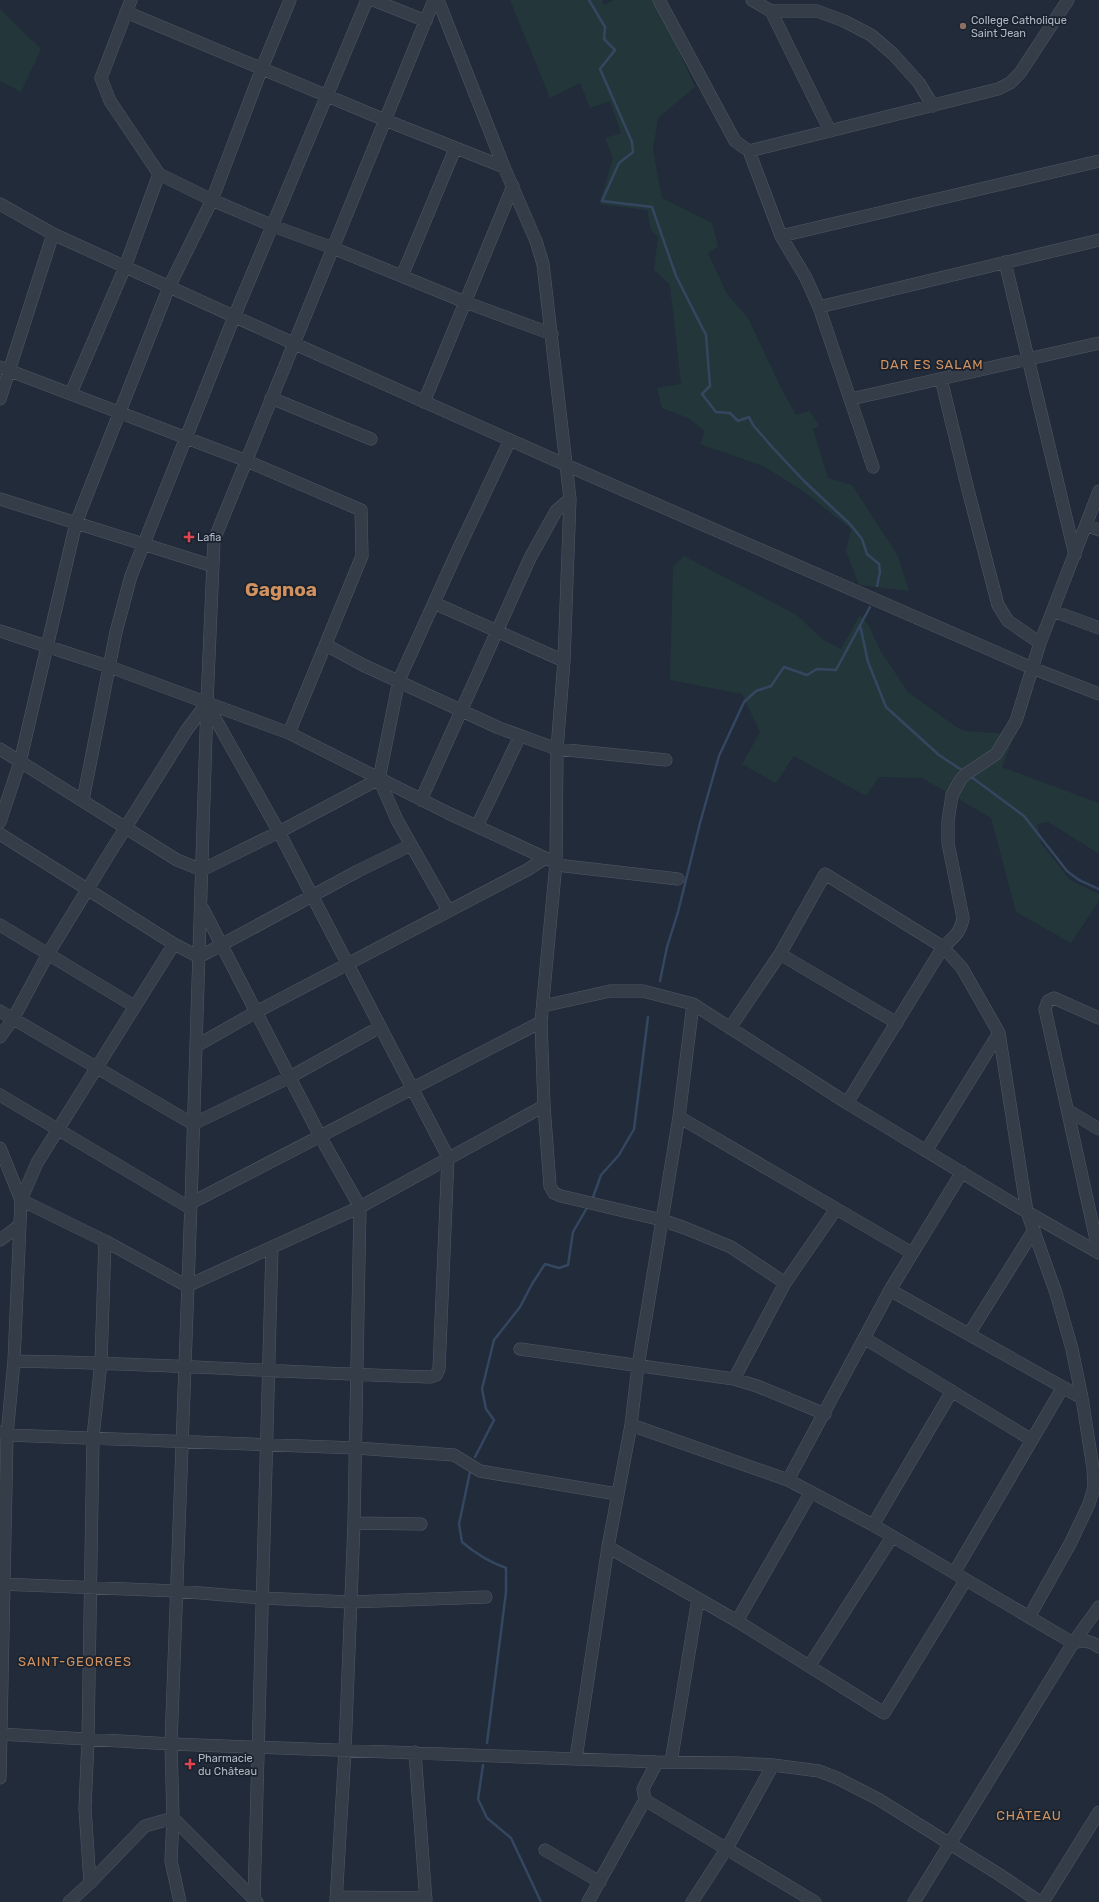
<svg xmlns="http://www.w3.org/2000/svg" width="1099" height="1902" font-family="Rubik,sans-serif">
<style>
.green{fill:#23373a}
.lines{fill:none;stroke-linecap:round;stroke-linejoin:round}
.stream{stroke:#354660;stroke-width:2.5}
.minor-casing{stroke:#505864;stroke-width:13}
.minor{stroke:#353d49;stroke-width:12}
.education-dot{fill:#8d6e63;stroke:#1a222e;stroke-width:1.5}
.health-dot{fill:#e0444e;stroke:#1a222e;stroke-width:1.5}
.labels{text-anchor:middle;dominant-baseline:central;stroke-width:3.5;stroke-linejoin:round;paint-order:stroke}
.poi-label{font-size:11px;fill:#b0b8c5;stroke:#1a222e;text-anchor:start}
.quarter-label{font-size:13px;letter-spacing:1px;fill:#d1925f;stroke:#1a222e}
.town-label{font-size:19px;font-weight:bold;fill:#d1925f;stroke:#1a222e}
</style>
<rect width="100%" height="100%" fill="#212b39"/>
<path class="green" d="M510,0H602L604,5L614,0H656L695,87L658,118L653,150L662,198L712,223L718,247L708,253L727,294L748,318L782,390L796,415L810,411L819,426L813,429L828,478L852,485L898,556L909,591L859,585L846,551L851,529L806,493L763,466L700,444L705,431L688,418L662,408L657,388L681,384L670,285L654,270L658,237L651,230L647,210L599,204L613,158L605,138L621,133L610,101L590,108L580,83L550,98Z
M0,9L41,49L21,92L0,81Z
M684,556L797,615L822,639L841,649L860,615L869,626L880,650L908,692L955,726L965,731L1010,734L1014,736L1002,767L1099,803V854L1048,822L1037,824L1041,843L1070,880L1099,894V901L1071,943L1016,912L991,818L922,778L879,777L866,796L794,756L776,783L742,764L760,732L742,694L670,680L673,567Z"/>
<g class="lines">
<path class="stream" d="M589,0L605,27L604,39L615,50L600,69L632,142L633,152L619,163L602,201L652,207L676,276L706,335L710,386L702,394L716,412L730,413L738,421L749,417L753,425L773,448L805,482L850,524L862,539L867,554L879,564L880,572L877,586
M860,625L868,662L886,707L939,755L963,771
M970,776L1024,816L1067,871L1079,880L1099,889
M660,981L667,947L678,912L700,823L719,756L744,702L756,691L771,686L784,667L807,675L817,669L836,670L870,607
M592,1200L601,1175L619,1155L634,1129L648,1017
M475,1457L494,1420L486,1409L482,1389L494,1340L520,1307L532,1284L545,1264L559,1268L568,1265L573,1232L588,1206
M470,1472L459,1524L462,1542C476,1554 489,1562 506,1568V1592L487,1743
M483,1765L478,1799L487,1818L511,1838L541,1902"/>
<g class="minor-casing">
<path id="minor" d="M131,0L101,78L110,101L159,174L212,200L273,226L333,248L465,302L552,334
M373,0L426,21
M438,0L504,167L536,241L543,264L570,499L564,661L557,749L556,863L541,1022L544,1106L550,1186L554,1193L561,1196L662,1220L685,1228L731,1247L785,1283
M659,0L735,141L749,151L781,236L806,278L819,307L873,467
M752,0L771,11H817L844,21L871,35L893,54L919,83L933,106
M771,11L830,131
M126,12L385,120L504,167
M749,151L998,89L1010,83L1020,73L1068,0
M0,204L53,234L295,344L566,465L1032,668L1099,694
M781,236L1099,161
M1005,262L1075,555
M402,276L455,149
M819,307L1099,240
M0,367L247,461L361,510L362,556L289,733
M941,379L968,490L998,605L1008,621L1040,643
M71,393L125,267L159,174
M271,398L371,439
M0,399L53,234
M851,399L1099,343
M424,402L513,186
M0,499L213,566
M1086,525L1099,530
M434,603L564,661
M1053,611L1099,628
M0,631L110,667L289,733L448,813L556,863L565,866L678,879
M326,645L363,665L499,728L557,749L666,760
M0,749L177,860L202,870L279,832L379,779
M83,800L116,632L131,576L234,317L367,0
M421,800L530,558L556,511L570,499
M0,822L20,762L76,523L169,287L212,200L262,68L290,0
M477,826L520,736
M0,834L174,944L199,957L358,871L411,845
M202,907L320,1136L360,1207L354,1523L345,1750L336,1902
M448,910L397,820L379,779L399,680L457,552L510,440
M0,925L134,1006
M780,954L897,1023
M543,1006L610,991H643L693,1004L847,1103L1027,1212L1099,1253
M0,1011L193,1124L290,1077L380,1027
M1099,1018L1054,998L1048,1001L1045,1009L1099,1253
M730,1028L780,954L825,874L943,947L962,968L999,1033L1027,1212L1056,1293L1072,1349L1082,1398L1093,1468L1094,1487L1089,1504L1071,1542L1029,1617
M0,1037L13,1019L48,954L106,859L186,731L207,703
M196,1046L256,1012L527,870L544,859
M0,1095L190,1208
M847,1103L943,947C953,938 961,932 963,918L948,843V821L952,795L961,779L966,774L996,754L1016,721L1040,643L1099,491
M1069,1111L1099,1129
M679,1117L912,1253
M0,1148L21,1200L105,1241L187,1286L360,1207L544,1106
M926,1151L999,1033
M191,1203L541,1022
M0,1240L20,1225
M890,1290L1082,1398
M969,1334L1034,1230
M864,1338L1032,1440
M520,1349L734,1379L757,1386L825,1414
M14,1361C153,1363 292,1373 431,1377L436,1375L439,1369L448,1157L279,832L207,704
M734,1379L785,1283L836,1209
M631,1425L788,1480L873,1525L1073,1643C1083,1640 1090,1640 1099,1647
M0,1432L7,1435L356,1448L454,1455L480,1471L617,1494
M788,1480L890,1290L962,1172
M354,1523L421,1524
M873,1525L952,1391
M608,1547L737,1621L884,1713L965,1581
M954,1573L1063,1387
M0,1584L176,1591L262,1598L350,1602L486,1597
M737,1621L811,1492
M810,1665L892,1537
M0,1734L171,1744L657,1762L738,1763L773,1765L819,1771L837,1778L878,1799L1000,1875L1040,1902
M415,1752L426,1902
M576,1758L608,1547L631,1425L638,1366L679,1117L693,1004
M657,1762L643,1789L645,1800L815,1902
M671,1762L698,1599
M0,1778L7,1435L14,1361L21,1200L37,1163L174,944
M545,1850L600,1882
M90,1883L85,1808L88,1740L93,1437L101,1362L105,1241
M336,1897L426,1898
M254,1899L272,1248
M69,1902L90,1883L145,1826L173,1818L257,1902
M180,1902L171,1861L173,1818L171,1744L191,1203L207,703L214,540L434,0
M588,1902L645,1800
M692,1902L727,1848L773,1765
M914,1902L1073,1643L1099,1607
M1043,1902L1099,1812"/>
</g>
<use href="#minor" class="minor"/>
</g>
<circle class="education-dot" cx="963" cy="26" r="4"/>
<g class="health-dot">
<path d="M187 531h4v4h4v4h-4v4h-4v-4h-4v-4h4z"/>
<path d="M188 1758h4v4h4v4h-4v4h-4v-4h-4v-4h4z"/>
</g>
<g class="labels">
<g class="poi-label">
<text x="971" y="20">College Catholique<tspan x="971" dy="13">Saint Jean</tspan></text>
<text x="197" y="537">Lafia</text>
<text x="198" y="1758">Pharmacie<tspan x="198" dy="13">du Château</tspan></text>
</g>
<g class="quarter-label">
<text x="932" y="364">DAR ES SALAM</text>
<text x="75" y="1661">SAINT-GEORGES</text>
<text x="1029" y="1815">CHÂTEAU</text>
</g>
<g class="town-label">
<text x="281" y="589">Gagnoa</text>
</g>
</g>
</svg>
